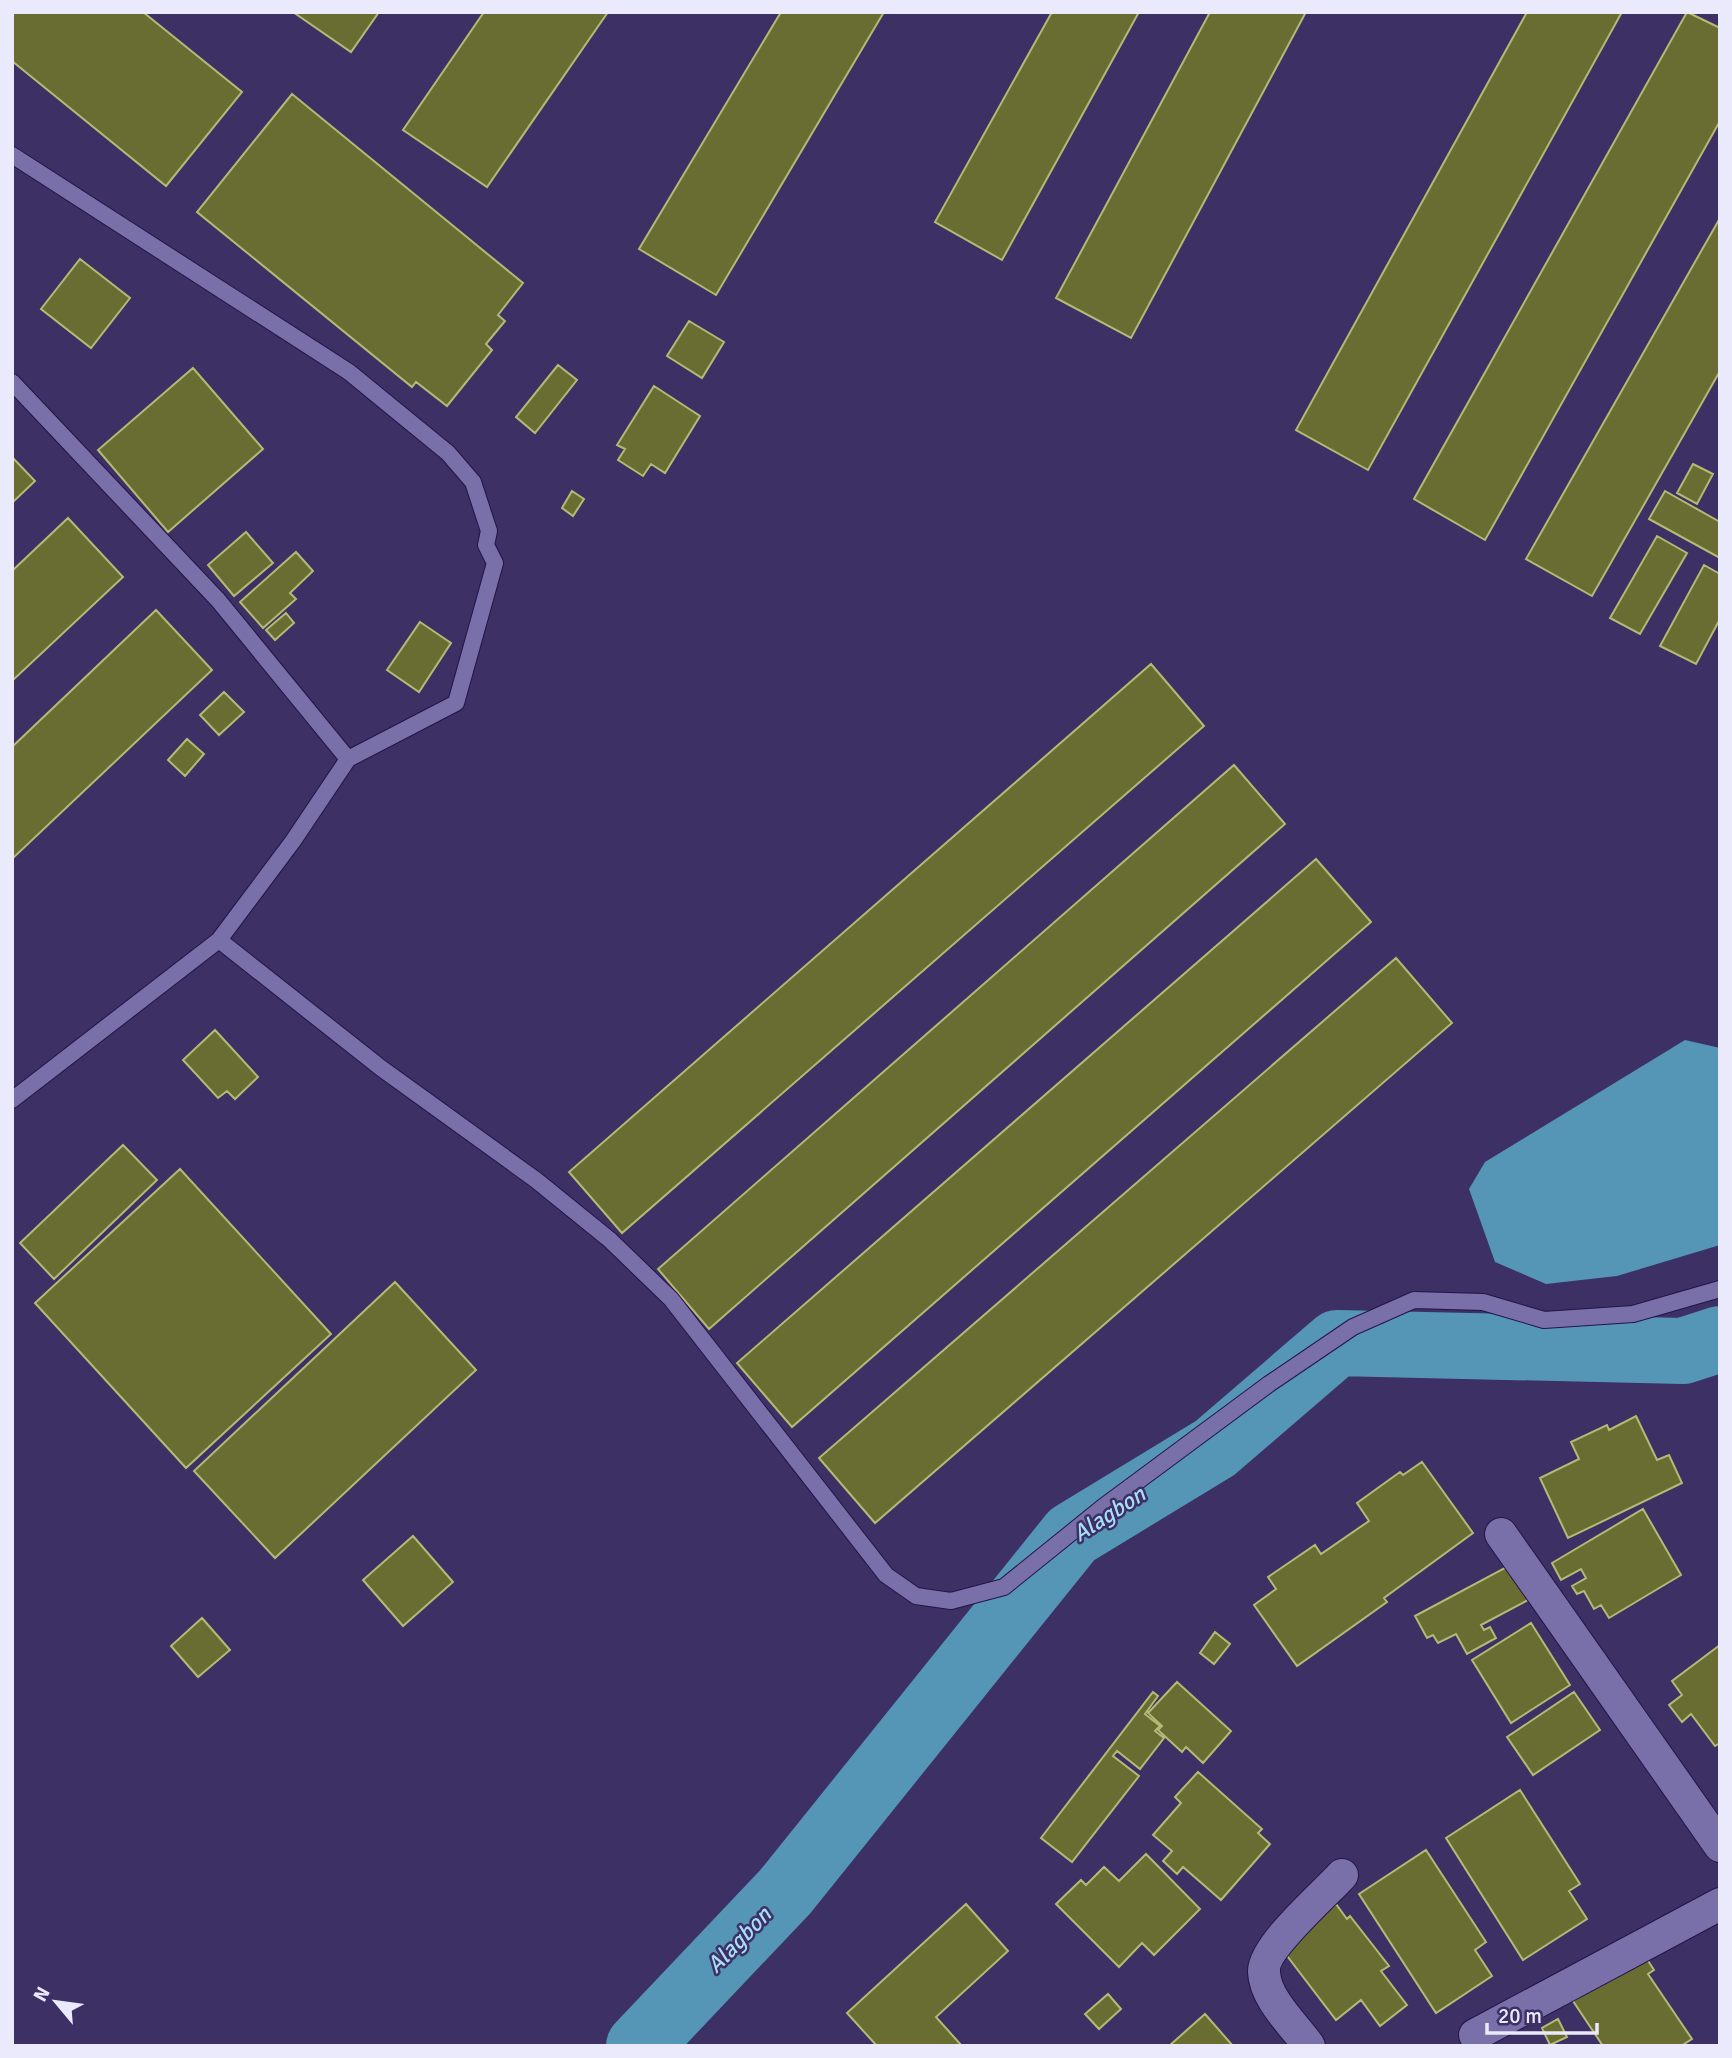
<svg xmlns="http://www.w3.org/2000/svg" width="1732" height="2058" font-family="Signika,sans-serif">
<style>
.water{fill:#5595b6}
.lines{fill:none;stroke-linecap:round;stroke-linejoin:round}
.river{stroke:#5595b6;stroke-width:66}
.building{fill:#6a6d32;stroke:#b4b975;stroke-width:2}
.lane-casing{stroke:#231547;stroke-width:18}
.street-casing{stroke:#231547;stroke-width:34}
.lane{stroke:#796fa9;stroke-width:16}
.street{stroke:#796fa9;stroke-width:32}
.labels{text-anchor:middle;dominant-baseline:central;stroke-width:5;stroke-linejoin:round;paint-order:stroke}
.water-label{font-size:23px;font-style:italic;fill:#a8ddf9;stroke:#3c3064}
</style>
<rect width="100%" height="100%" fill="#3c3064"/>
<path class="water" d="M1685,1040L1720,1048V1245L1617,1276L1546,1284L1495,1262L1469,1189L1485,1162Z"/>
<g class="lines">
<path class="river" d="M639,2046L785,1892L1072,1535L1215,1448L1337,1343L1683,1351L1720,1339"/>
</g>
<path class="building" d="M12,12H143L242,92L166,186L12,61Z
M293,12H379L351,52Z
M484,12H608L487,187L403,130Z
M781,12H884L716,295L639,249Z
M1052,12H1139L1002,260L935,222Z
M1210,12H1306L1131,338L1056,298Z
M1527,12H1622L1368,470L1296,430Z
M1687,12L1720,28V121L1485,540L1414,499Z
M292,94L523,283L498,315L505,321L486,344L492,350L447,406L416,382L412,387L197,212Z
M1720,218V371L1592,596L1526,559Z
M80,259L130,298L91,348L41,309Z
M689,321L724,342L702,378L667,356Z
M558,365L577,380L535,433L516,417Z
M193,368L263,449L168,532L98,450Z
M654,386L700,416L665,473L651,464L643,476L618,460L625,449L617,445Z
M12,457L35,481L12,503Z
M1693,464L1713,474L1697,504L1677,493Z
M572,491L584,499L573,516L562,508Z
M1665,491L1720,522V558L1649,519Z
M68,518L123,577L12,681V571Z
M246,532L273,563L234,596L208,565Z
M1657,536L1687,553L1640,634L1610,618Z
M296,552L313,571L290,593L296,599L263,628L240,602Z
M1704,565L1720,574V619L1696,664L1660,646Z
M156,610L212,670L12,859V747Z
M286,613L294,623L275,640L266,630Z
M420,622L451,643L419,692L387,670Z
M1151,664L1204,726L622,1233L569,1172Z
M224,692L244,712L219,735L200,715Z
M187,739L204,754L185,776L168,760Z
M1234,765L1285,824L709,1329L658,1269Z
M1316,859L1371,922L792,1427L737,1363Z
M1396,958L1452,1023L875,1523L819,1458Z
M215,1030L258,1077L235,1099L227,1091L218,1098L183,1060Z
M123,1145L157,1180L54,1279L20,1243Z
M180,1169L331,1334L186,1468L35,1303Z
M395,1282L476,1370L275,1558L194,1471Z
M1636,1416L1657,1460L1669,1455L1682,1483L1568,1538L1540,1478L1579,1459L1571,1442L1607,1425L1609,1430Z
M1422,1462L1473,1533L1384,1598L1387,1602L1297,1666L1254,1605L1276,1589L1268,1577L1315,1545L1321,1554L1369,1521L1357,1503L1400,1472L1403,1475Z
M1643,1509L1681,1575L1609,1618L1601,1605L1594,1609L1584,1591L1577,1594L1572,1586L1586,1578L1581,1569L1561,1580L1552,1563Z
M413,1536L453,1582L403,1626L363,1580Z
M1514,1563L1532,1598L1481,1625L1484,1630L1490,1627L1496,1638L1467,1654L1456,1634L1438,1643L1433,1635L1427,1638L1415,1616Z
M202,1618L230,1650L198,1677L171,1646Z
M1531,1623L1570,1685L1511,1723L1472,1660Z
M1215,1632L1230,1644L1214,1664L1200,1653Z
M1720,1645V1743L1715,1746L1691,1714L1682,1722L1669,1705L1682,1695L1672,1681Z
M1177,1682L1231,1731L1203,1763L1186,1747L1182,1752L1158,1730L1162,1726L1148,1713Z
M1153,1692L1158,1696L1145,1714L1160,1726L1155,1731L1164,1738L1140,1769L1117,1751L1113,1756L1139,1776L1072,1862L1041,1838Z
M1574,1692L1600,1730L1533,1775L1507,1737Z
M1198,1772L1262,1829L1258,1833L1270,1844L1221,1900L1183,1867L1177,1874L1163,1861L1172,1851L1153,1835L1181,1803L1175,1797Z
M1520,1790L1580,1884L1569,1891L1587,1919L1523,1960L1446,1838Z
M1426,1850L1486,1942L1475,1950L1492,1976L1436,2013L1359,1894Z
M1146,1854L1200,1909L1154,1955L1142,1943L1119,1967L1056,1904L1081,1880L1086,1885L1104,1867L1119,1881Z
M966,1904L1008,1951L936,2017L962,2046H877L847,2013Z
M1336,1904L1347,1919L1350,1916L1389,1966L1381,1971L1407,2005L1380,2026L1361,2000L1336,2020L1281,1948Z
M1643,1953L1654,1970L1648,1974L1692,2039L1681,2046H1603L1573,2001Z
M1108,1994L1121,2009L1099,2029L1085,2014Z
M1205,2014L1233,2046H1169Z
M1558,2019L1567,2037L1550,2045L1542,2028Z"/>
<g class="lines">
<g class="lane-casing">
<path id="lane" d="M12,155L349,372L448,453L473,482L489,531L486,545L495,563L456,703L348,759L293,841L219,940L12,1100
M12,382L218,600L348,759
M219,940L381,1068L536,1180L610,1240L671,1299L886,1575L916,1596L951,1601L1004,1587L1103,1507L1269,1384L1353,1327L1414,1300L1483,1302L1544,1320L1633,1314L1720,1289"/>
</g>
<g class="street-casing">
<path id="street" d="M1501,1534L1720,1846
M1475,2035L1720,1904
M1309,2046C1294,2025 1265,1999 1264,1972C1262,1948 1325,1894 1342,1875"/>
</g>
<use href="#lane" class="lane"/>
<use href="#street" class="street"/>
</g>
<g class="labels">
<g class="water-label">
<text transform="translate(1109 1514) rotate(-33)">Alagbon</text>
<text transform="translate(739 1940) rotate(-46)">Alagbon</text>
</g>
</g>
<rect width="1732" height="2058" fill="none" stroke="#ebe9fc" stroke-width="28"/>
<g transform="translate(56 2002) rotate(299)" stroke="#3c3064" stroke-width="5" paint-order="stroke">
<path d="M0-5L12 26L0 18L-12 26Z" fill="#ebe9fc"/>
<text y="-10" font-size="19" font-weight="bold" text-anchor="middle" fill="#ebe9fc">N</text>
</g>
<path d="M1487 2023v10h110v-10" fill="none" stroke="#ebe9fc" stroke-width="3.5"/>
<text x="1498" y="2023" font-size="21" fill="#ebe9fc" stroke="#3c3064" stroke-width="5" paint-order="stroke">20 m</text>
</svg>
